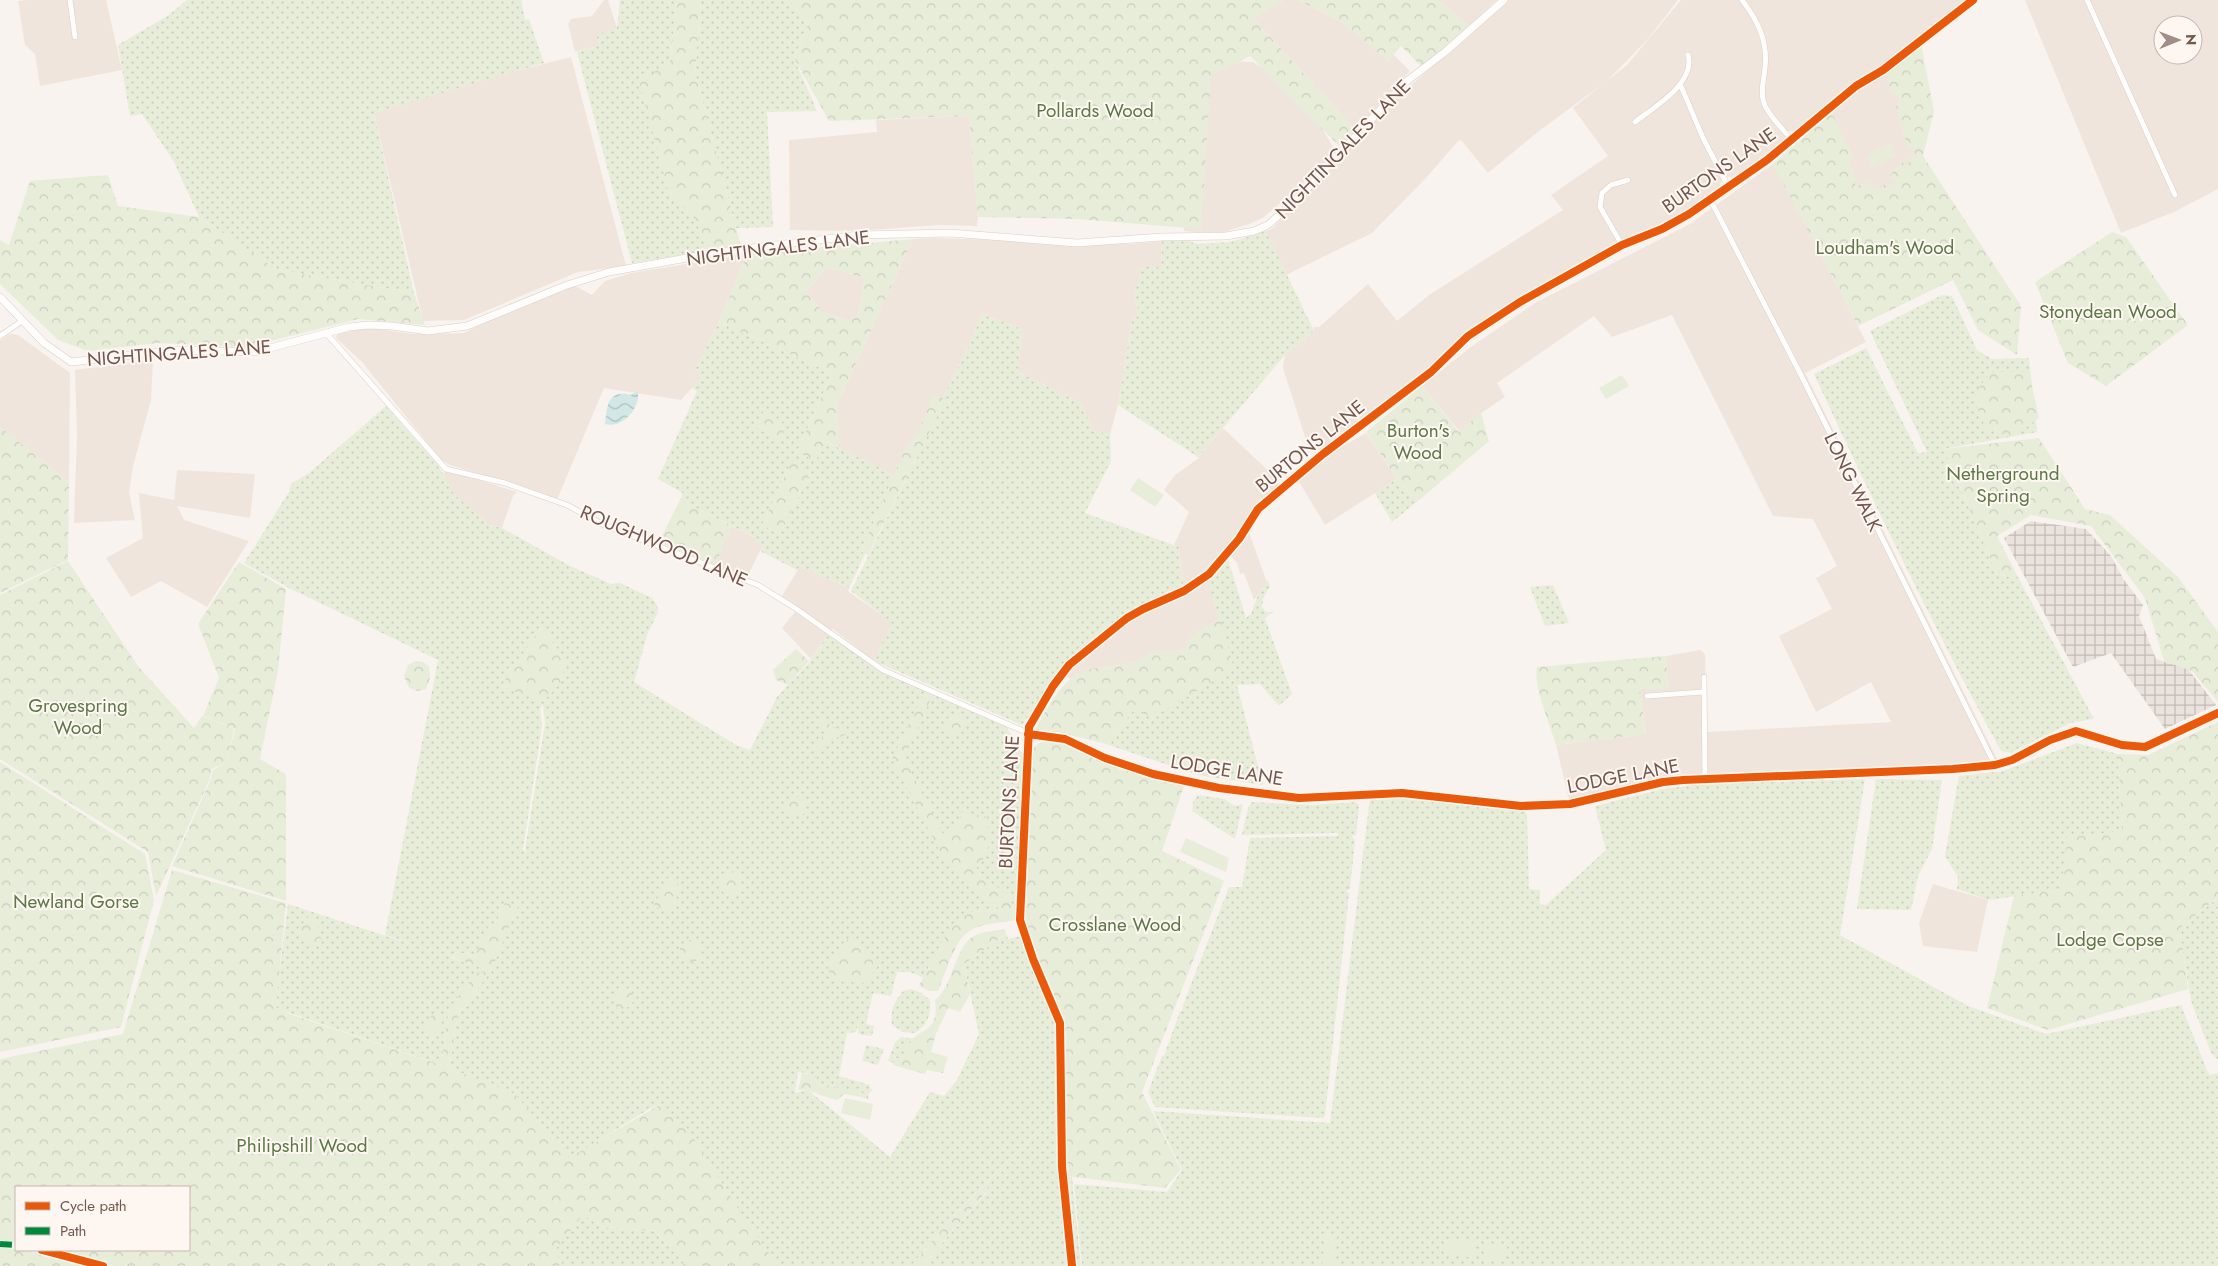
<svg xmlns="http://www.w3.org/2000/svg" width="2218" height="1266" font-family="Jost,sans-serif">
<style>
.residential{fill:#f0e5dd;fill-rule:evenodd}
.industrial{fill:url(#industrial-grid)}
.grass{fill:url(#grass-dots);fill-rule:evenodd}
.forest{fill:url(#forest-crowns);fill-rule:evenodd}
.park{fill:#e8edda}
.water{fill:url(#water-waves)}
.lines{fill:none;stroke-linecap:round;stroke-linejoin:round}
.minor-casing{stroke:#d6cfcb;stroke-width:6}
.secondary-casing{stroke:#d7cfca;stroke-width:8}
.minor{stroke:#fefdfc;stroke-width:5}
.secondary{stroke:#fefdfc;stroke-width:7}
.quiet{stroke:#00873e;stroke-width:6;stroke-dasharray:12 6;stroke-linecap:butt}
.cycleway-casing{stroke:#fef7f1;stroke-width:11}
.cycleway{stroke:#e8590c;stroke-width:8}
.labels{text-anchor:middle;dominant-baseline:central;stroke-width:4;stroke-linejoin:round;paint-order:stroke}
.park-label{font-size:19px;fill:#5d7948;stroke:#fef7f1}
.street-label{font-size:19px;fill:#745850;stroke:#fef7f1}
</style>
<defs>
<pattern id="industrial-grid" width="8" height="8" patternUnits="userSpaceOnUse" patternTransform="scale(1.25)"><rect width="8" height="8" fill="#eae2dd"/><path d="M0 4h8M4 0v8" fill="none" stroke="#c2bab6"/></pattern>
<pattern id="grass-dots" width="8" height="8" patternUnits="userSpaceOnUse" patternTransform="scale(1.25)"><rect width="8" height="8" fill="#e8edda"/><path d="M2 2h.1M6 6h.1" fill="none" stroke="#cacdbd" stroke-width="1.8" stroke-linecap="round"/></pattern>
<pattern id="forest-crowns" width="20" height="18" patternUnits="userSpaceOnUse" patternTransform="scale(1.25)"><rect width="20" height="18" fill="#e8edda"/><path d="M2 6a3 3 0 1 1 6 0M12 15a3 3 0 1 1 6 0" fill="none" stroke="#cacdbd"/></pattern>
<pattern id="water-waves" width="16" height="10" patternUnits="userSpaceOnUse" patternTransform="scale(1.25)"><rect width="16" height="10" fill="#d1e8e7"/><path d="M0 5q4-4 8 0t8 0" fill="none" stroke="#aebfbe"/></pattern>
</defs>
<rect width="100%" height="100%" fill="#f8f3ee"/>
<path class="residential" d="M28,0H106L122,70L40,86L35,54L25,45L18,1Z
M604,0H608L617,28L598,46L575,52L568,24L571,19L592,16Z
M1283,0H1298L1342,22L1389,61L1393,54L1410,71L1356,131L1253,18Z
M1438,0H1497L1469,26Z
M1508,0H1678L1647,40L1607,81L1539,131L1488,173L1461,140L1458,141L1426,178L1372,233L1286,275L1266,231L1272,229L1369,122Z
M1681,0H1968L1883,67L1902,97L1917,154L1897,185L1883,190H1853L1839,130L1828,105L1798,131H1788L1779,149L1734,178L1728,176L1722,180L1719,188L1677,218L1613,247L1569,270L1486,321L1457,342L1405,389L1365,421L1316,454L1314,453L1306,440L1283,368L1285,355L1314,331V327H1319L1368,284L1397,321L1429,295L1563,210L1551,195L1608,156L1573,108L1627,65Z
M2025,0H2218V189L2174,212L2121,233ZM2163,25H2193V55H2163Z
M571,57L626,266L578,272L464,320L423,321L374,113L473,82Z
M1230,61L1253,62L1302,94L1336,152L1297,189L1264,217L1252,223L1218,234L1184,231L1187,68Z
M969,116L978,217L977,226L940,225L855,231L790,230L789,140L877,132L876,120Z
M1774,163L1866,342L1805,373L1998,761L1995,765L1683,780L1570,804L1556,745L1646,734L1640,690L1668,688L1666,656L1700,650L1705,654L1707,732L1891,722L1871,682L1816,712L1779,636L1832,609L1816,578L1837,566L1813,519L1773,516L1672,315L1612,337L1594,316L1497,383L1505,397L1481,413L1460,432L1422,386L1471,347L1535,303L1690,224Z
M934,238L1132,244L1162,241L1161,268L1137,287L1135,291V304L1138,305L1137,317L1132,320L1118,405L1110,434L1093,431L1081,403L1018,372L1022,329L982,314L968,348L901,479L821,439L913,239Z
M747,254L719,322L695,369L701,373L692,388L681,400L604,388L556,502L514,485L450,465L441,460L362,362L336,338L338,333L370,328L413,334L464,333L502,314L575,286L592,295L605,281L631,273Z
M827,267L865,278L858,315L849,321L823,312L806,291Z
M10,334L18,335L70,373L69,482L0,427V340Z
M153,360L151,400L133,466L129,493L135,520L74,523L77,434L75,370Z
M1223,428L1276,478L1279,485L1250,512L1219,561L1201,578L1188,585H1183L1179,547L1174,545L1189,512L1164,490L1175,475L1199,458L1198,457Z
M1366,433L1397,479L1325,525L1298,480L1329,454Z
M177,470L255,474L250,518L177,506L184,520L249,541L207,607L161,581L131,597L106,558L143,538L139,493L174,500Z
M448,470L517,492L513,496L502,528L489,525L454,494L442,474Z
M721,521L756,538L763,545L750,571V578L704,561Z
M1248,530L1267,582L1254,600L1244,573L1240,574L1237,563L1231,556Z
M800,566L849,588L848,591L893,623L874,661L833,629L831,630L782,596Z
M1207,577L1228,646L1102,707L1066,675L1075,665L1133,619L1165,605L1193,589Z
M795,612L828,635L811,659L782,628Z
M1933,884L1988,900L1977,952L1923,946L1919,923Z"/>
<path class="industrial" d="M2031,521L2086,529L2111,556L2124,580L2143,605L2139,616L2156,659L2188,669L2216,705L2165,729L2111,653L2073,667L2004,538Z"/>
<path class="grass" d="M187,0H521L525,20L529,19L544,63L374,113L414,293L278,270L199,217L174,162L142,114L130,116L118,45L169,15Z
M620,0H677L670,63L668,190L696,220L707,251L632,263L577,52L598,46L597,35L617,28Z
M701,0H790L808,25L794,58L817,111L767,112L773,227L736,228L695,73Z
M1266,231L1314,331L1285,355L1198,457L1118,405L1132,320L1137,317L1138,305L1135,304V291L1143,265L1161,268L1162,241L1187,240L1196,244L1231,242Z
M1942,295L1952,296L1977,350L1992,359L2029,358L2037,432L1944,449L1997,574L2019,579L2094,719L2070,723L2011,753L2001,751C1934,628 1873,502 1814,374L1866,348L1918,453L1927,452L1870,331Z
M982,314L1022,329L1018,372L1081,403L1093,431L1110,434L1111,461L1085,513L1179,547L1183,585L1135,607L1068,662L1022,725L874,661L892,623L851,591L919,453L916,450L968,348Z
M719,322L832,373L797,452L824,441L895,475L861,551L865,554L849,588L800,566L797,570L760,551L763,545L755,541L756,538L680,500L683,493L658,479L697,391L692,388L701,373L695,369ZM792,462L810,473L780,534L762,525Z
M386,406L438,465L454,494L489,525L502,528L568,565L611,584L620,583L652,598L657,605L658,612L647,635L634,682L736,745L750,750L777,697L808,664L828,635L881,670L1006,726L1022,754L1017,920L979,893L1001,910L972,912L924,978L910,972H897L891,996L873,993L866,1024L874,1026L872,1036L861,1035L858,1033L859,1022L856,1032L847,1033L839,1076L870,1085V1088L873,1090L869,1093L868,1099L861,1097L863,1093L815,1083L807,1073L798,1072L795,1093L808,1090L890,1157L930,1092L944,1096L957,1080L979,1034L964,964L1006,934L1008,939L1022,936L1027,952L1056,1024L1057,1112L957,1212L911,1266H778L661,1104L649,1109L569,1159L515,1095L449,1068L458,1014L490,972L449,1009L441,1065L281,1010L318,1266L275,1007L288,904L429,950L385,935L438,660L289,588L244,563L289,492L291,484L309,473ZM543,704L545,724L525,850L526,854L523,849L542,726L540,709ZM505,903L491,971L452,958L456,952L475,956L497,921Z
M1397,479L1418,501L1392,522L1375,493Z
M1228,559L1246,618L1251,614L1258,595L1268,580L1270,586L1263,599L1262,607L1266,612H1273L1265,618L1292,694L1279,706L1260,684L1237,685L1263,785L1198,775L1106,744L1134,710L1234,669L1207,577Z
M1553,585L1569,623L1545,626L1530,587Z
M2077,743L2118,754L2122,831L2061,890L1988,900L1957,889L1958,877L1945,856L1959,776L2003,771Z
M1865,779L1840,935L1968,1006L2046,1034L2181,1005L2209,1075L2218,1073V1266H1082L1074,1184L1167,1192L1182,1170L1153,1111L1330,1123L1370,797L1424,798L1525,811L1527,816L1529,889L1540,890V904L1546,905L1606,850L1595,806L1662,789L1703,784Z
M1876,779L1942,780L1932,849L1918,876L1911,910L1857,909Z
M1198,795L1224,799L1235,806L1243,804L1235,839L1192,811L1193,802Z
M1252,802L1312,805L1356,802L1359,806L1356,835L1352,836L1355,841L1350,889L1346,890L1349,894L1325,1116L1323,1118L1155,1107L1148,1092L1162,1056H1164L1180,1011H1182L1183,1005L1229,887H1242L1250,838L1338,836V833L1242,835L1248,808Z
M2218,898V1060L2211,1053L2191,1001L2179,928Z
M910,989L920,992L930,1000C931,1015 928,1025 915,1033L903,1032L892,1025C890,1011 894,1002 903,991Z
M901,1037L914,1039L906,1047L903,1059L895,1058L894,1063L888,1061L895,1042Z
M866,1045L884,1049L878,1065L862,1061Z
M1057,1116L1059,1160L1070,1266H922L987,1192V1186Z
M1066,1176L1072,1177L1081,1266H1075Z
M582,1214L603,1227L655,1231L684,1263L683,1266H558L553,1252Z"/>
<path class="forest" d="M677,0H701L695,73L741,246L707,251L696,220L668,190L639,81L670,62Z
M790,0H1283L1253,18L1356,131L1339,146L1250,56L1211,75L1201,229L1077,219L978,217L969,116L829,121L794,58L808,25Z
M1298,0H1438L1469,26L1423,68L1401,46L1388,61L1342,22Z
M1921,44L1934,111L1923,156L2021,306L2017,355L1978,330L1953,280L1858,326L1773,164L1832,112L1839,130L1854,157L1848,162L1855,175V187L1867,182L1874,187L1882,189V185L1895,184L1896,181L1890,176L1900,162L1907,165L1915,153L1906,142L1896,107L1901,98L1892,93L1886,71Z
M108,175L118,206L199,217L278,270L414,293L425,325L358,319L246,347L158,343L88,351L58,340L0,284V240L9,245L30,181Z
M2112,232L2126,237L2188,325L2106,386L2068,363L2035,282Z
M913,239L838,402L840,448L825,441L816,461L797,452L832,373L719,322L747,254ZM827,267L865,278L858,315L849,321L823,312L806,291Z
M1991,372H2029L2039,418L2012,437L1986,429L1972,396Z
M1422,386L1459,432L1481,413L1489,441L1418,501L1397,479L1366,432Z
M933,395L946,399L868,555L861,551L908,443L917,437Z
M764,411L782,421L784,433L781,442L754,426Z
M0,427L69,482L68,560L0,593Z
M2039,438L2085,509L2110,515L2178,577L2218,632V702L2192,671L2164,661L2145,598L2091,526L2031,515L1997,536L2019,579L1997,574L1944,449Z
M792,461L810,473L780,534L762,525Z
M680,500L732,526L715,565L659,542Z
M68,561L138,666L194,728L202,716L234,729L227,762L212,769L209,781L156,896L148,852L0,759V595Z
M239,562L286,589L278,671L260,759L286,774V901L172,866L210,781L213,770L227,762L235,729L203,716L219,678L198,624Z
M1220,618L1234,669L1153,717L1134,710L1106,744L1063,733L1035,731C1044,713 1057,689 1073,677C1091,664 1116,667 1137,661C1144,659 1149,651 1156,650C1173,648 1184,658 1191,636Z
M542,626L565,660L562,681L543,702L501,686Z
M796,649L809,661L788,685L776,680L773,670Z
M1666,656L1668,688L1640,690L1646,734L1556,745C1550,724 1533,686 1537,667Z
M416,661L423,662L429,667L430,678L426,689L417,691L409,688L404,676L408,665Z
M925,691L933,694L904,758L945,838L956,828L962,812L987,817C990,844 991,853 972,873L984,877L1010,897L1017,920C1002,923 980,923 968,932C954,942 945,975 938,991H929L919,986C930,966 950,916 974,912C982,910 992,911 1001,910L969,885L946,863L892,759Z
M945 725a10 10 0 1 1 20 0a10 10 0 1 1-20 0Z
M817,718L848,734L830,740L816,759L812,756L825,732L814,723Z
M2218,722V897L2180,928L2188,989L2048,1030L1987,1008L2014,896L2061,890L2067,837L2122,831L2118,754L2148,755Z
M1042,741L1063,743L1152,776L1185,783L1162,851L1224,881L1142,1092L1181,1170L1165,1188L1066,1176L1063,1023L1036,957L1024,921L1030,751Z
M0,762L145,854L154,900L121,1027L0,1052Z
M798,797L808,801L804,815C795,817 788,816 781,809L788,800Z
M172,870L286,903L276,1007L290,1014L441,1065L449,1009L476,973L490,971L453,958L456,952L475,956L488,927L497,921L505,903L518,906L491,971L458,1014L449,1068L515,1094L569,1158L661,1104L687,1128L739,1210L778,1266H683L684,1263L655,1231L603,1227L583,1215L553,1252L563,1262L558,1266H113L62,1250H189V1187H16V1242L0,1240V1059L123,1034Z
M719 883a11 11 0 1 1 22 0a11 11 0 1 1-22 0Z
M669,876L681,887L671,910L653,907Z
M308,917L317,921L322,944C310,948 301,943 297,931Z
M1005,929L1006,934L964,964L970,994L960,1012L948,1008L936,1034L931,1052L948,1057L943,1073L927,1070L925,1074L893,1065L895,1058L903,1059C903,1056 904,1050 906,1047C918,1026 940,1035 935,1000C954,985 954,947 974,936C983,931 994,931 1005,929Z
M849,938L880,963L866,983L832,981L827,964Z
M680 951a11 11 0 1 1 22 0a11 11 0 1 1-22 0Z
M618,988L630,989L635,1000L628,1007L619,1010L614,1004Z
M434,1013L444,1018L439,1030L433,1036L425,1032L426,1022Z
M802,1073L817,1077L816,1083L864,1093L861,1097L844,1094L837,1100C823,1097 812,1089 798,1090Z
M1057,1112V1116L988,1185L987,1191L922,1266H911L957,1212Z
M0,1247L52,1255L92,1266H0Z"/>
<path class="park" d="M1890,144L1896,156L1872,168L1867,156Z
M1622,375L1629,386L1606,399L1599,388Z
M1138,478L1164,495L1155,507L1130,490Z
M1186,838L1229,858L1226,872L1180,852Z
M845,1098L873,1104L870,1120L841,1113Z
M1325,1235L1337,1236L1335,1266H1322Z
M1446,1240L1476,1242L1475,1258L1445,1254Z
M1486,1244L1507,1247L1505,1262L1484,1259Z"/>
<path class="water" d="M636,392H638C640,409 622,429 605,424C607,405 608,389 631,395Z"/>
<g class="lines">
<g class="minor-casing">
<path id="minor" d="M70,0L75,37
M1742,0C1758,21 1768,41 1765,68C1764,79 1760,92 1764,103C1767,114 1784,130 1792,140
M2087,0L2175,195
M1681,86L1703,138L1728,186
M1635,122C1654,107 1696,83 1688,55
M1710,199L1801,375L1995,765
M1622,245L1600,207L1602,193L1611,185L1628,180
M327,334L446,469L505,483L567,505L604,525L758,585L795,608L883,670L1028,733
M0,336L22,321
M1704,677L1705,779
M1647,696L1703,692
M1028,734L1065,739L1105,758L1153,774L1219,788L1299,798L1402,793L1521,806L1570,804L1663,782L1683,780L1953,769L1995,765L2012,760L2050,740L2076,731L2122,745L2145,747L2218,713
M1072,1266L1062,1167L1060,1023L1033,959L1020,920L1029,727L1053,686L1069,665L1127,618L1143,609L1184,591L1209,574L1239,539L1258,509L1323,454L1431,372L1468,336L1520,302L1622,245L1662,229L1689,214L1767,160L1856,86L1883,70L1973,0"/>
</g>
<g class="secondary-casing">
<path id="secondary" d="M0,297L44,343L71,362L178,350L255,352L349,327L368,325L392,326L428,331L467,326L567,285L609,272L720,252L859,235L950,233L1077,243L1162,237L1226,236L1254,231L1268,225L1301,195L1407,81L1445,52L1504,0"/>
</g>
<use href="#minor" class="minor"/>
<use href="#secondary" class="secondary"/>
<path class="quiet" d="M0,1244L16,1245"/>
<g class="cycleway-casing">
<path id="cycleway" d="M1028,734L1065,739L1105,758L1153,774L1219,788L1299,798L1402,793L1521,806L1570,804L1663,782L1683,780L1953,769L1995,765L2012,760L2050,740L2076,731L2122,745L2145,747L2218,713
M42,1250L103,1266
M1072,1266L1062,1167L1060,1023L1033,959L1020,920L1029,727L1053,686L1069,665L1127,618L1143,609L1184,591L1209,574L1239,539L1258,509L1323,454L1431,372L1468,336L1520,302L1622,245L1662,229L1689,214L1767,160L1856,86L1883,70L1973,0"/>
</g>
<use href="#cycleway" class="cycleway"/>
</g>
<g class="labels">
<g class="park-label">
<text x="1095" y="110">Pollards Wood</text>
<text x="1885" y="247">Loudham's Wood</text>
<text x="2108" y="311">Stonydean Wood</text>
<text x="1418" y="430">Burton's<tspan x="1418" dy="22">Wood</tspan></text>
<text x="2003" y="473">Netherground<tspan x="2003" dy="22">Spring</tspan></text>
<text x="78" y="705">Grovespring<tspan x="78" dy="22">Wood</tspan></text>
<text x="76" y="901">Newland Gorse</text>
<text x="1115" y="924">Crosslane Wood</text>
<text x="2110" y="939">Lodge Copse</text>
<text x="302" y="1145">Philipshill Wood</text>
</g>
<g class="street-label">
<text transform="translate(1343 149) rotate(-46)">NIGHTINGALES LANE</text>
<text transform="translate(1719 170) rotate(-35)">BURTONS LANE</text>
<text transform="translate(778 248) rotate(-7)">NIGHTINGALES LANE</text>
<text transform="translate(179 353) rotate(-4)">NIGHTINGALES LANE</text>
<text transform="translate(1310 446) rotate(-39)">BURTONS LANE</text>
<text transform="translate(1853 482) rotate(64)">LONG WALK</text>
<text transform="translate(664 546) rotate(23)">ROUGHWOOD LANE</text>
<text transform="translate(1227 770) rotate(9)">LODGE LANE</text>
<text transform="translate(1623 776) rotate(-11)">LODGE LANE</text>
<text transform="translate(1009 802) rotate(-87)">BURTONS LANE</text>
</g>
</g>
<rect x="15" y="1186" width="175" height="65" fill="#fef7f1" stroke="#c7b7b1"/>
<rect x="25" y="1202" width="25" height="8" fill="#e8590c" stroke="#c7b7b1"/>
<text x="60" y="1211" font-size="15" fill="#745850">Cycle path</text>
<rect x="25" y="1227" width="25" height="8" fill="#00873e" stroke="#c7b7b1"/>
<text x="60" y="1236" font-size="15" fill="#745850">Path</text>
<g transform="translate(2178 40) rotate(89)"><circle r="24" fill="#fef7f1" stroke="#c7b7b1"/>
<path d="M0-4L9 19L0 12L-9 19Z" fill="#a28e87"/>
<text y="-8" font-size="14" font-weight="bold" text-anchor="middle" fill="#745850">N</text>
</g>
</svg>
